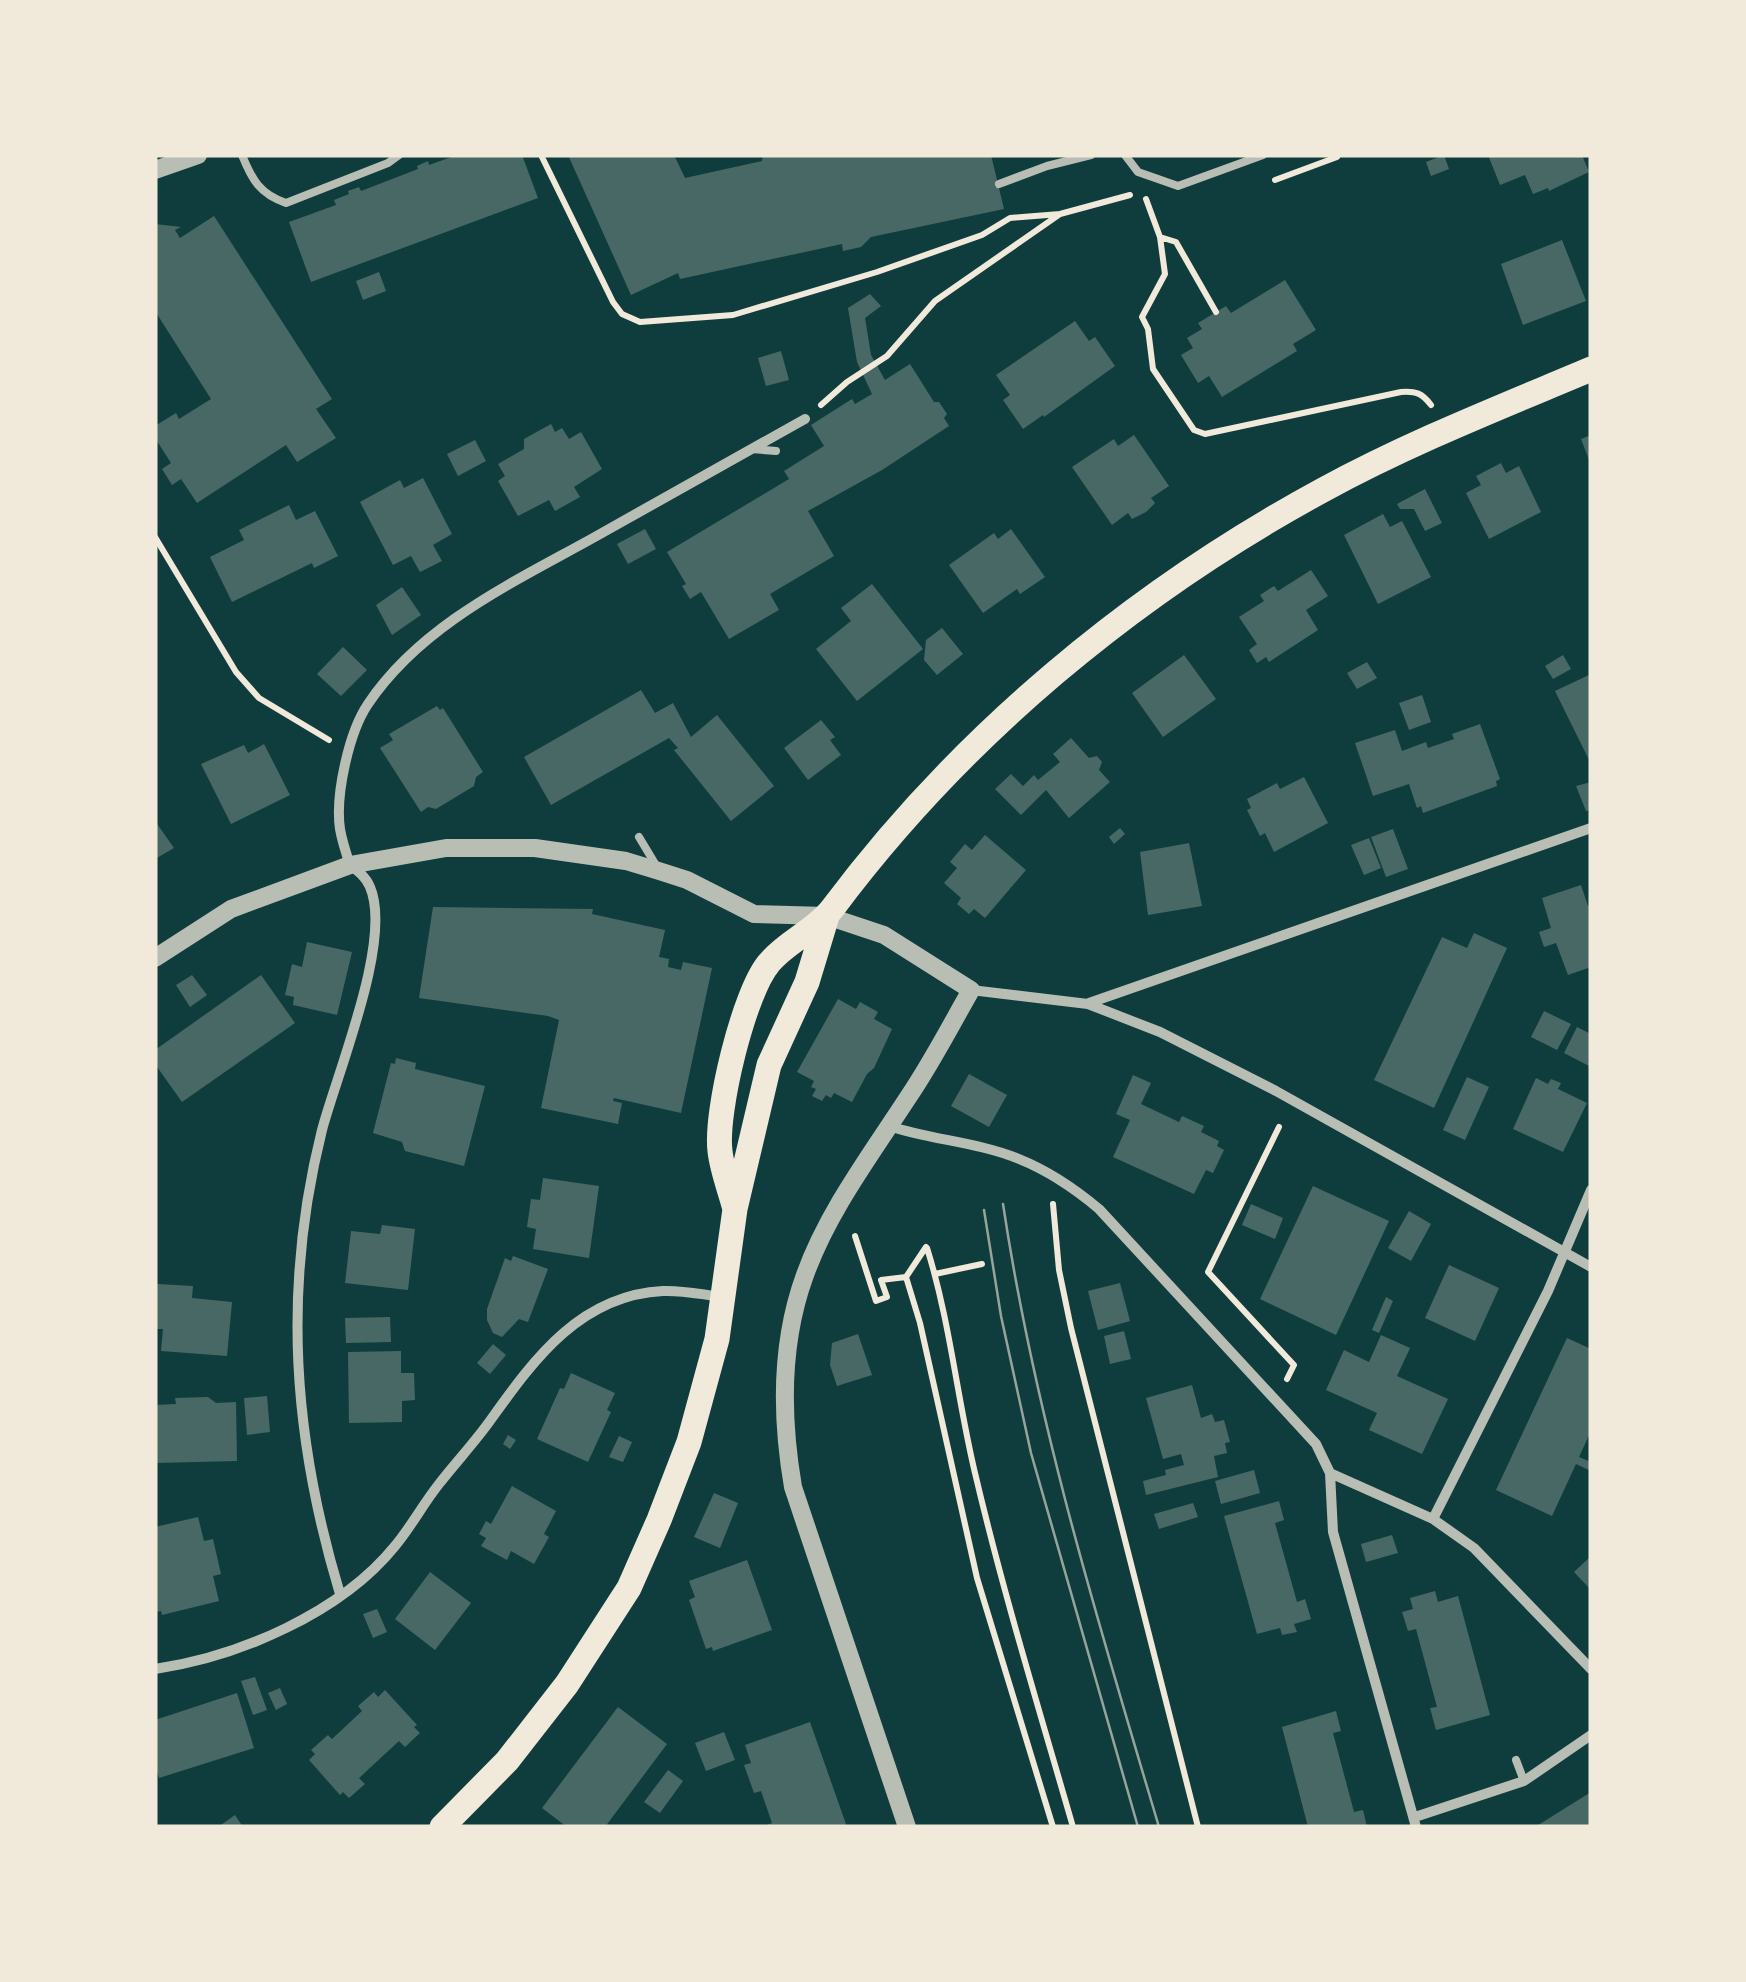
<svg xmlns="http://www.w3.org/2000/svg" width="1746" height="1982" font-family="'Space Grotesk',sans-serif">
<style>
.building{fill:#486865}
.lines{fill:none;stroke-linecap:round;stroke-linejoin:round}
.path{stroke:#f1e9da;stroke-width:6}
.service{stroke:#b8beb3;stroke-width:8}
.minor{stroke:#b8beb3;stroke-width:10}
.tertiary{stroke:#b8beb3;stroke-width:18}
.primary{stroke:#f1e9da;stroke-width:25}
.tram{stroke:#97a49c;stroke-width:2.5}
</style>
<rect width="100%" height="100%" fill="#0f3d3e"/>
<path class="building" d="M457,155H522L538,198L311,282L289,222L336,205L334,200L349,194L348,191L359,187L361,191L418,169L417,166L428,161L429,165Z
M568,155H674L685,178L762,161L763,155H991L1004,209L871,237L861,247L843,251L842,244L680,279L678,273L631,295Z
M1444,155L1449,169L1431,176L1426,162Z
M1488,155H1582L1589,172L1549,191L1548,188L1533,194L1525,175L1500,185Z
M214,216L332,399L316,409L336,438L297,462L286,445L197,503L181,479L172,485L162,469L171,463L155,438V426L176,413L179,419L211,399L155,311V224L181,227L175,230L180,238Z
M1562,240L1586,301L1523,325L1501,264Z
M379,272L386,291L363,300L356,281Z
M1285,280L1316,330L1293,344L1297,351L1222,397L1209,376L1198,383L1181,355L1193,348L1187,338L1202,329L1198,323L1226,306L1231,313Z
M870,294L881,306L865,318L871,355L876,364L885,380L910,364L934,402H939L947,414L944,418L949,426L882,470L808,511L834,556L770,594L779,610L729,639L701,592L690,599L682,586L686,584L667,552L789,479L784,471L824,446L811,425L852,399L855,404L872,394L857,362L848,308Z
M1075,321L1089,341L1095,337L1115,366L1044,417L1043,415L1023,429L1003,400L1010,395L996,375Z
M781,351L789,380L766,386L758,358Z
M551,424L555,432L562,428L569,439L581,432L602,469L574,487L580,497L555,511L549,500L518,516L498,481L505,476L498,464L524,449V439Z
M1134,435L1169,486L1151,498L1155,503L1146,512L1132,519L1128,513L1112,525L1072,467L1114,439L1118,446Z
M1591,435V465L1581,439Z
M475,440L486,461L458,476L447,454Z
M1501,463L1506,473L1519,466L1541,512L1489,539L1466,493L1481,485L1476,476Z
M423,478L452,534L433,545L442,561L420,572L411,556L393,565L360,502L400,480L404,488Z
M1425,489L1442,523L1425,531L1414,509H1400L1397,504Z
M289,505L296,520L315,511L338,556L314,568L312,563L232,602L210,557L244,540L239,530Z
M1383,514L1390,527L1402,521L1431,577L1378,604L1344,535Z
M645,529L656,549L628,564L617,544Z
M1011,529L1045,577L1020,594L1017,589L983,613L949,565L994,533L998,539Z
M1311,570L1328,596L1306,610L1318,630L1269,662L1266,657L1257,663L1249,650L1257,644L1239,617L1264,601L1260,595L1274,586L1278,591Z
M872,584L923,649L857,701L816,649L851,621L841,608Z
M402,587L421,615L392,635L376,605Z
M942,628L963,654L937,675L924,660L926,640Z
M343,647L367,670L341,696L317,674Z
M1184,655L1216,699L1163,737L1132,693Z
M1563,655L1571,669L1553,679L1545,666Z
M1367,662L1377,678L1357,689L1347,673Z
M1591,674V764L1555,691Z
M641,690L655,713L673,703L691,737L717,715L774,786L731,821L674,750L678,748L669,738L551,805L524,757Z
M1422,695L1431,722L1409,730L1399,703Z
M437,706L440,710L443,708L483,772L476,777L474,786L436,809L428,807L421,812L380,748L393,740L389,734Z
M821,720L835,737L830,740L841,755L808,780L784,748Z
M1480,724L1500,779L1496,781L1497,786L1423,813L1421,806L1417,808L1409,784L1373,796L1355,743L1395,730L1402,751L1426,742L1428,748L1454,739L1452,734Z
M1071,738L1089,758L1097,756L1102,762L1099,770L1110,782L1069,818L1046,790L1021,815L995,789L1011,774L1023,786L1034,775L1038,780L1060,762L1053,754Z
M264,744L290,795L231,824L201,764L244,745L248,753Z
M1304,777L1328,823L1274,852L1265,833L1260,836L1247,810L1251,808L1247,799L1277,783L1280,789Z
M1591,782V810L1586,811L1576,786Z
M155,821L174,848L155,859Z
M1120,828L1125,834L1114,844L1109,837Z
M1393,829L1408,869L1386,877L1371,837Z
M985,835L1026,870L985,918L974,909L969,914L957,904L961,898L944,883L957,868L950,862L965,844L972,850Z
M1369,838L1381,868L1364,875L1351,845Z
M1189,843L1202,906L1148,915L1140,852Z
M1581,885L1588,906L1591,905V967L1568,975L1556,943L1544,947L1539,932L1551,928L1542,898Z
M433,907L593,909L592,914L665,930L659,957L669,959L668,967L681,970L683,962L712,968L681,1113L614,1098L613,1101L622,1103L618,1124L541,1108L559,1020L548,1016L419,998Z
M1474,933L1507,948L1434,1108L1374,1080L1442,937L1467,948Z
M307,942L352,952L337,1015L293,1005L294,997L285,995L292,964L302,967Z
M192,975L207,995L190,1007L176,985Z
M261,975L295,1023L182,1102L155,1064V1050Z
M838,999L856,1009L860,1002L878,1012L874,1019L892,1029L874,1068L867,1074L852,1102L834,1093L831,1098L826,1095L822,1101L812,1096L816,1089L811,1087L814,1081L797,1072Z
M1544,1011L1571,1024L1557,1050L1531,1037Z
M1577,1027L1591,1034V1067L1564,1053Z
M396,1058L416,1063L415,1069L485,1086L464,1166L405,1151L402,1142L373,1133L391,1063L395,1064Z
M969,1074L1007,1095L989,1127L951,1106Z
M1133,1075L1151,1083L1141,1104L1179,1122L1182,1116L1204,1126L1201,1132L1219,1141L1217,1146L1224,1150L1213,1173L1206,1170L1194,1194L1113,1157L1130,1120L1116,1114Z
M1467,1077L1489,1087L1465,1140L1443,1130Z
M1536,1078L1548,1084L1551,1079L1561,1083L1558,1089L1587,1103L1563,1152L1513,1129Z
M543,1178L599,1186L589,1258L533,1249L536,1229L527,1227L531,1199L540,1200Z
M1313,1186L1389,1221L1336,1335L1260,1299Z
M1251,1204L1283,1218L1275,1239L1242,1225Z
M1409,1211L1431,1224L1411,1261L1388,1248Z
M382,1225L415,1229L408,1290L345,1283L351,1231L380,1234Z
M513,1256L548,1269L528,1322L519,1319L502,1337L493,1333L487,1320V1309L505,1258L511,1261Z
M1449,1265L1499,1288L1475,1341L1425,1318Z
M1120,1283L1130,1321L1098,1330L1088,1291Z
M157,1284L193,1286L192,1298L232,1302L227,1356L161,1351L163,1329H155Z
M1386,1297L1393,1301L1379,1333L1372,1330Z
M390,1317L391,1342L346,1343L345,1318Z
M1124,1331L1131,1359L1110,1364L1104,1336Z
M858,1334L872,1375L837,1386L830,1365L832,1343Z
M1381,1335L1410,1348L1397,1376L1448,1399L1422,1454L1369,1430L1377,1413L1326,1390L1344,1350L1369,1362Z
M1567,1338L1591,1349V1431L1579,1457L1591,1462V1471L1576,1464L1552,1516L1496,1490Z
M493,1344L506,1355L490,1374L477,1363Z
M401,1351V1373H414L415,1400L402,1401V1422L349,1423L348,1352Z
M571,1373L615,1393L607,1410L611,1412L588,1462L537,1439L560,1388L564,1389Z
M1192,1385L1201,1418L1212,1414L1215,1422L1224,1420L1230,1442L1225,1443L1227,1453L1214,1456L1218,1477L1146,1495L1143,1481L1166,1475L1165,1470L1184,1465L1181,1454L1163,1459L1146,1398Z
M267,1396L270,1432L247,1435L244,1398Z
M208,1397L216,1403L236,1402L237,1461L155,1463V1405L176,1404L175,1398Z
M508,1435L516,1440L510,1449L503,1444Z
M619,1436L632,1442L623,1462L609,1457Z
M1254,1470L1260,1493L1221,1504L1215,1481Z
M512,1486L556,1511L544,1534L549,1537L534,1564L511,1551L507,1560L481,1546L486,1538L479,1534L486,1521L491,1524Z
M714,1493L738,1503L720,1548L694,1537Z
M1279,1501L1284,1520L1275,1523L1297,1602L1305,1599L1311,1619L1294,1624L1297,1632L1282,1635L1280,1628L1257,1634L1224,1516Z
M1193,1503L1198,1517L1159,1529L1154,1514Z
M198,1517L204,1541L213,1539L221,1574L213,1576L219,1601L162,1615L161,1611L155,1612V1527Z
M1392,1535L1398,1553L1366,1562L1361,1544Z
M1591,1556V1590L1574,1572Z
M747,1560L772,1630L713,1651L712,1647L706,1649L689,1600L695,1597L689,1581Z
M430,1572L471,1603L435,1650L395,1619Z
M1435,1591L1438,1602L1458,1596L1490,1715L1436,1730L1430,1708L1437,1707L1416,1629L1408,1631L1402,1612L1413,1609L1410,1598Z
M377,1609L387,1632L373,1638L363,1614Z
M255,1677L267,1710L253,1715L241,1681Z
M280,1688L287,1704L276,1710L268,1693Z
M385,1690L417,1725L414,1727L420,1733L405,1747L399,1741L359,1778L365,1784L349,1798L343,1792L340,1795L309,1760L315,1754L311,1750L328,1735L332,1739L362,1711L358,1706L374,1692L378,1697Z
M237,1693L254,1748L159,1778L155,1765V1720Z
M618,1707L667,1744L605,1827H567L542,1808Z
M1336,1711L1341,1731L1333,1733L1354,1812L1363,1810L1367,1827H1308L1282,1727Z
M810,1722L847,1827H762L772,1823L761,1791L754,1793L744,1765L751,1763L745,1745Z
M724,1732L735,1760L706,1771L695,1743Z
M668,1770L683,1781L660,1813L644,1802Z
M1591,1792V1827H1535Z
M235,1815L243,1827H218Z"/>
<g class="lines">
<path class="path" d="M541,155L613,302L622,314L640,322L733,315L877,272L982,235L1010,218L1060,214L1130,195
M1275,180L1337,157
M1146,199L1160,237L1165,274L1142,317L1148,329L1153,369L1194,430L1205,434L1401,392C1416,391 1422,393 1431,405
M1160,237L1176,242L1216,312
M821,405L847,382L887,356L935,301L1060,214
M155,537L236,672L259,698L329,740
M1279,1127L1208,1272L1294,1365L1287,1379
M1053,1204L1059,1270L1071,1328L1198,1827
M855,1236L876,1301L887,1297L881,1280L906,1277
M926,1247L906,1277L920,1323L977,1578L1053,1827
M927,1248C950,1321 957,1398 975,1473C1003,1592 1039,1709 1073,1827
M935,1274L982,1264"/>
<path class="service" d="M242,155C252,180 260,194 286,203L388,163L399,155
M1125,155L1138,172L1178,186L1263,155
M999,184L1047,166L1091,155
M751,449L776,451
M639,837L657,867
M1516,1760L1524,1781"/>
<path class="minor" d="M971,990L1088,1004L1160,1032L1276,1091L1591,1267
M1089,1003L1591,828
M889,1126C931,1140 978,1142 1019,1159C1049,1171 1074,1188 1099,1209L1316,1444L1330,1473L1433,1519L1474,1548L1591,1669
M1330,1473L1333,1532L1416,1827
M1433,1519L1548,1291L1591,1190
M340,1594C293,1438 282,1289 322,1130C337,1073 393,940 370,887C366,877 358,871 350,865C346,853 342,841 340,829C335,795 349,732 368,704C421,625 512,583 593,538C663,498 734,459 805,419
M155,1669C238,1657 341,1613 395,1546C411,1527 423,1504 439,1484C456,1462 476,1441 492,1418C535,1358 581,1295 663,1291C683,1290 704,1295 724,1297
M1415,1817L1524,1781L1591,1735"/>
<path class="tertiary" d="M155,170L198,155
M155,958L231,909L350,865L446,848H535L626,861L659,871L687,880L754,914L827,916L884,935L971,990C951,1025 932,1062 909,1096C872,1153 828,1211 805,1275C780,1343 781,1417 793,1487L907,1827"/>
<path class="primary" d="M735,1209C730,1190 722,1170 720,1151C715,1112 744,992 769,963C786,942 815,931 832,909C961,736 1133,593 1323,490C1409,443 1501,407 1591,369
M442,1827L507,1761L567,1684L629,1588L659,1520L689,1442L717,1339L735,1209L769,1065L807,982L827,916"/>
<path class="tram" d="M1003,1204C1035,1417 1098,1622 1159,1827
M984,1210L1001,1316L1031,1453L1138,1827"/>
</g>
<rect width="1746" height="1982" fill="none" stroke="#f1e9da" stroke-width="315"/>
</svg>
